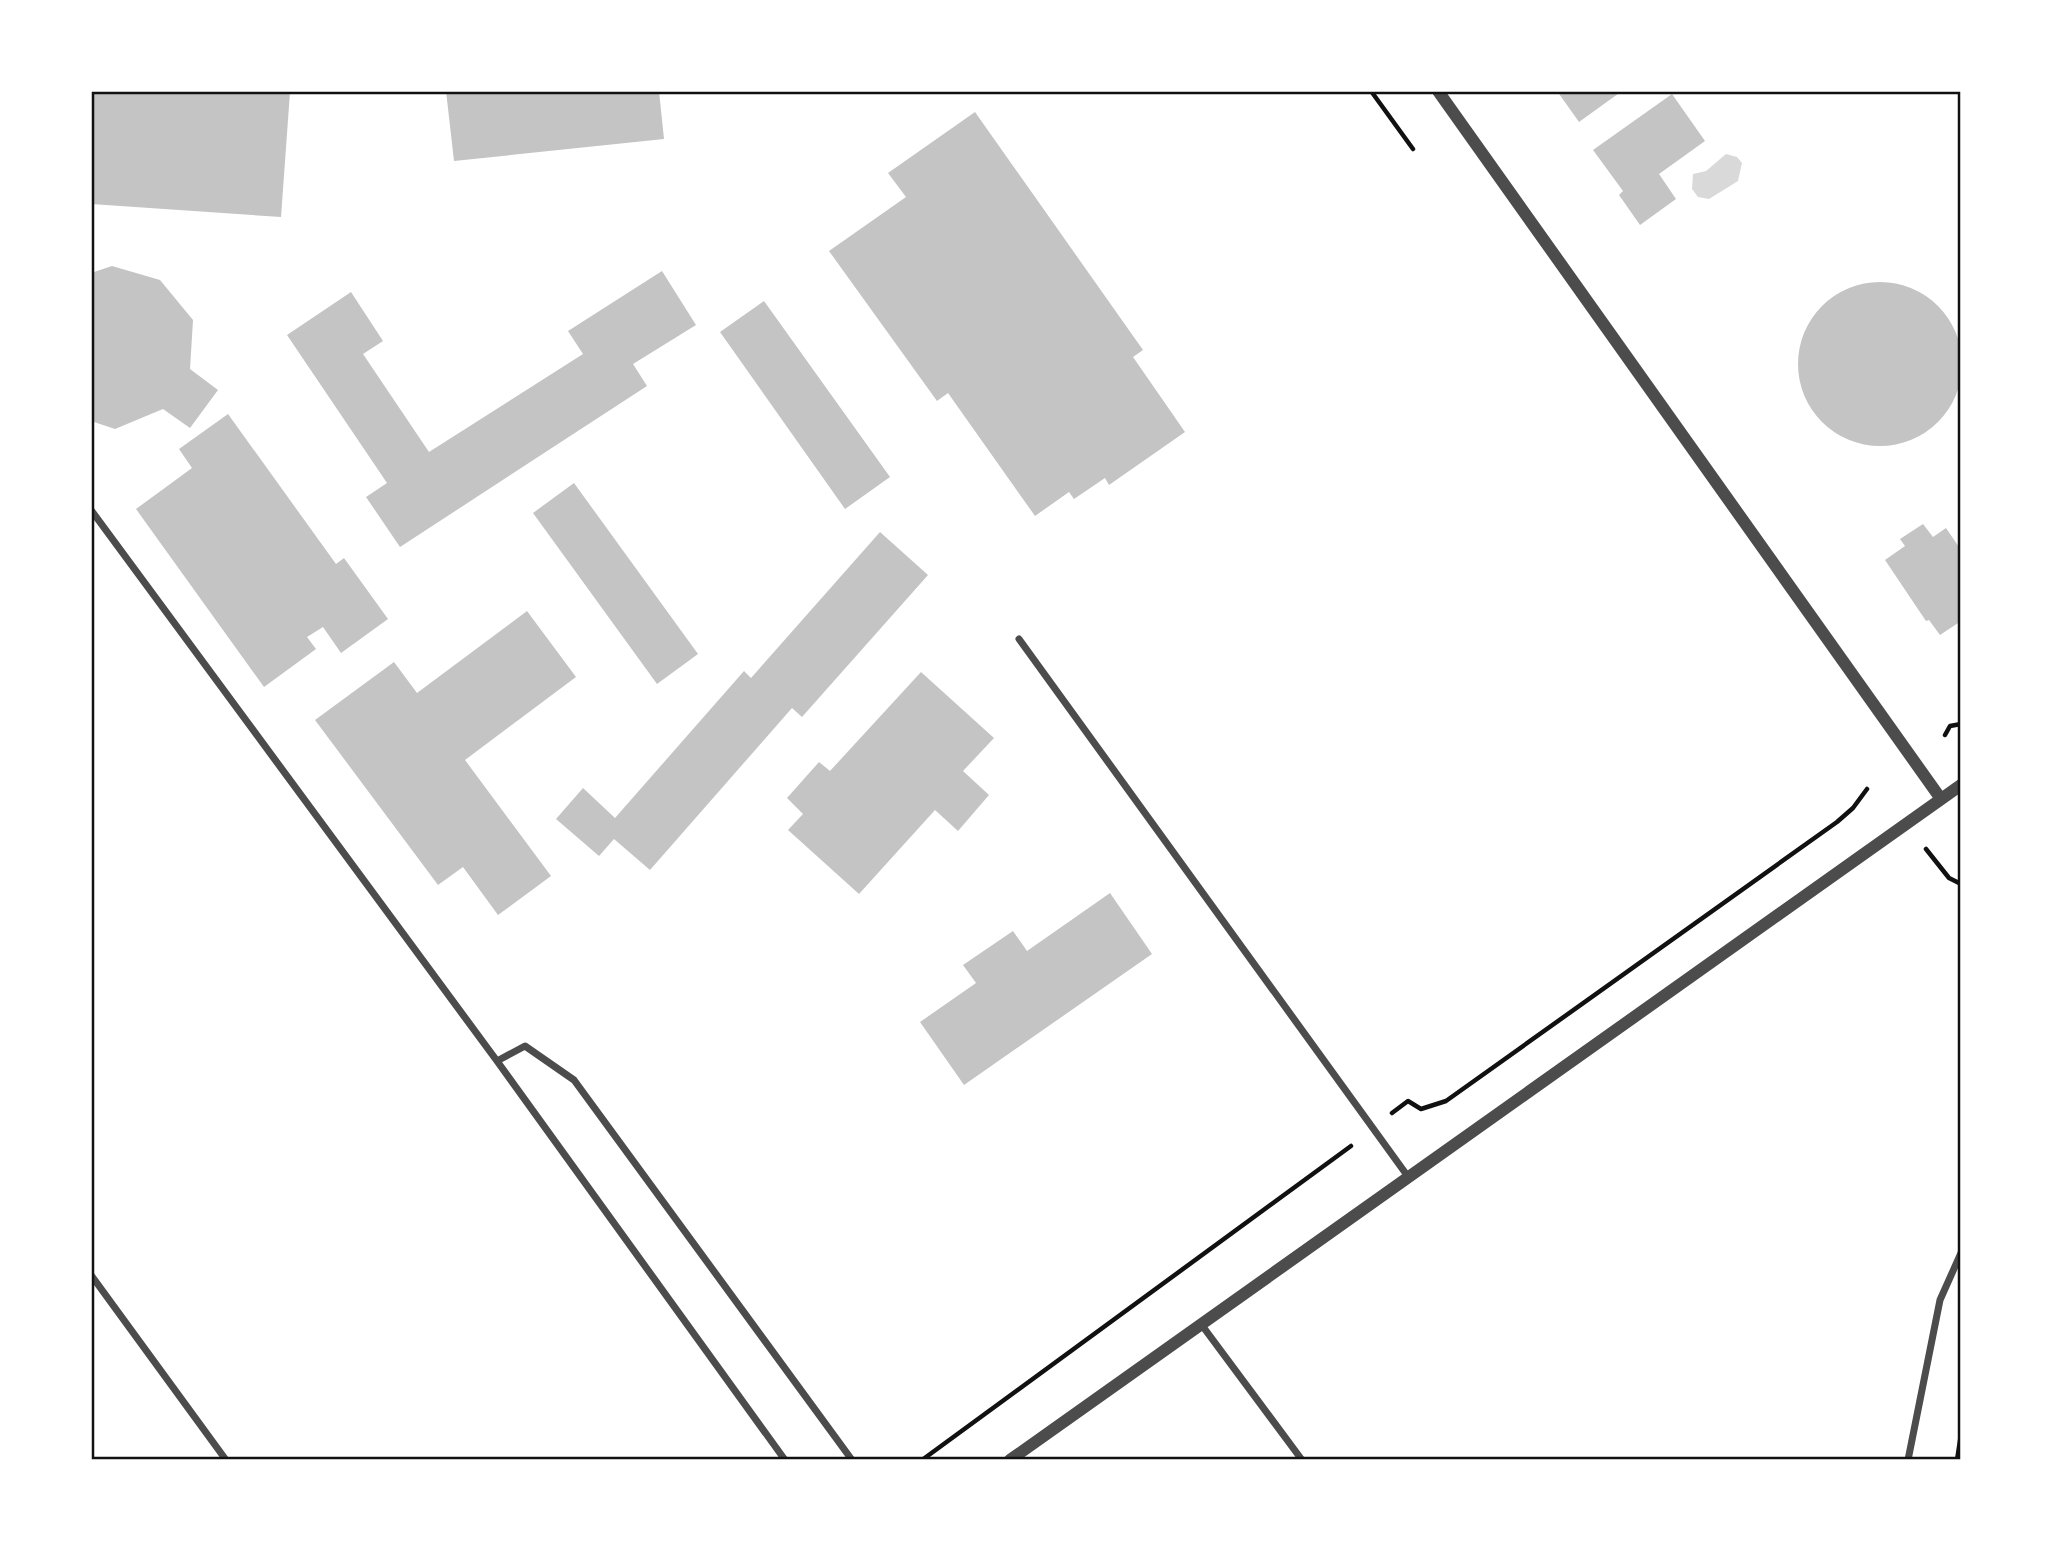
<svg xmlns="http://www.w3.org/2000/svg" width="2052" height="1551" font-family="'Nunito Sans',sans-serif">
<style>
.water{fill:#d9d9d9}
.building{fill:#c4c4c4}
.lines{fill:none;stroke-linecap:round;stroke-linejoin:round}
.path{stroke:#111;stroke-width:4.5}
.minor{stroke:#4c4c4c;stroke-width:7}
.tertiary{stroke:#4c4c4c;stroke-width:12}
.neatline{fill:none;stroke:#111;stroke-width:2.5}
</style>
<rect width="100%" height="100%" fill="#fff"/>
<path class="water" d="M1726,154L1737,157L1742,163L1738,181L1709,199L1698,197L1692,189L1693,174L1706,171Z"/>
<path class="building" d="M91,91L290,92L281,217L91,204Z
M446,91H659L664,139L454,161Z
M1557,91H1622L1579,122Z
M1672,94L1705,141L1659,174L1676,199L1640,225L1619,195L1623,191L1593,150Z
M975,112L1143,350L1133,357L1185,432L1109,485L1105,478L1074,499L1069,492L1035,516L948,393L937,401L829,251L906,197L888,173Z
M112,266L160,280L193,320L190,369L218,390L190,428L163,409L115,429L91,421V273Z
M662,271L696,325L633,364L647,386L400,547L366,497L387,483L287,335L351,292L383,341L363,354L429,452L583,354L568,331Z
M1798 364a82 82 0 1 1 164 0a82 82 0 1 1-164 0Z
M764,301L890,477L845,509L720,332Z
M228,414L336,564L344,558L388,619L341,653L323,627L307,637L316,649L264,687L136,509L192,468L179,449Z
M574,483L698,654L657,684L533,513Z
M1923,524L1933,537L1946,528L1961,550V621L1940,635L1929,620L1926,621L1885,560L1905,546L1900,539Z
M880,532L928,575L802,717L792,708L650,870L614,839L599,856L556,819L583,788L615,818L744,671L751,678Z
M527,611L576,677L465,760L551,876L498,915L463,867L438,885L315,720L394,662L417,693Z
M921,672L994,738L963,771L989,795L958,831L935,810L859,894L788,830L803,814L787,798L819,762L830,771Z
M1110,893L1152,954L964,1085L920,1022L976,983L963,965L1013,931L1027,951Z"/>
<g class="lines">
<path class="path" d="M1371,91L1413,149
M1945,735L1950,726L1961,724
M1926,849L1949,878L1961,884
M1392,1113L1408,1101L1421,1109L1446,1101L1837,822L1853,808L1867,789
M922,1460L1351,1146
M1957,1460L1961,1434"/>
<path class="minor" d="M91,510L497,1061L785,1460
M1019,639L1409,1178
M497,1061L525,1046L574,1080L852,1460
M91,1275L226,1460
M1201,1324L1302,1460
M1908,1460L1940,1300L1961,1253"/>
<path class="tertiary" d="M1438,91L1941,799
M1010,1460L1961,785"/>
</g>
<rect width="2052" height="1551" fill="none" stroke="#ffffff" stroke-width="186"/>
<rect x="93" y="93" width="1866" height="1365" class="neatline"/>
</svg>
